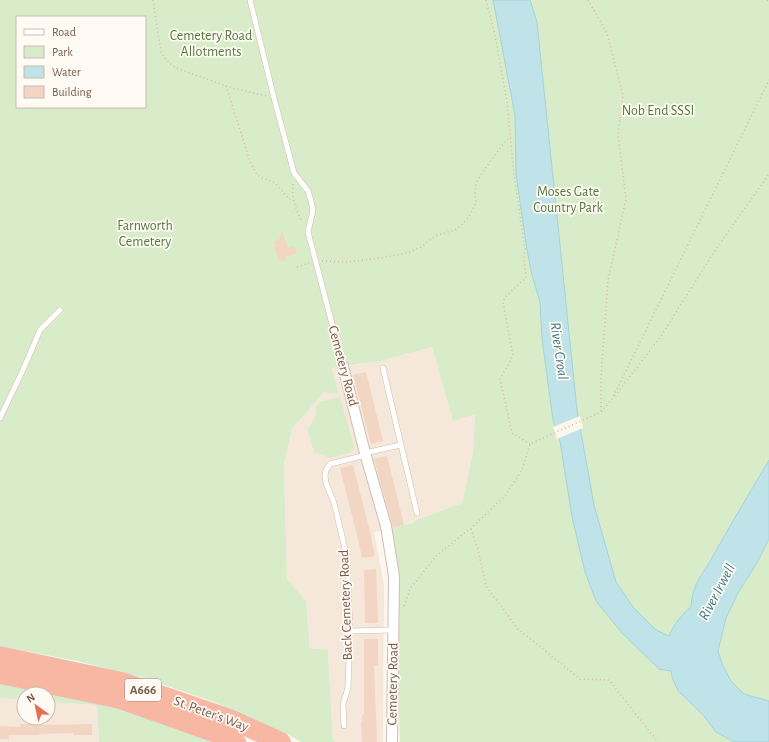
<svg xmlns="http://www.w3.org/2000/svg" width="769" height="742" font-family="'Alegreya Sans',sans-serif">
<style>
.residential{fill:#f5e8da}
.green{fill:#d8ecc9;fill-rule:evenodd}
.water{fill:#bfe3e8;stroke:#a5d3da}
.pier{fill:#fdf6ec}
.building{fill:#f3d5c3}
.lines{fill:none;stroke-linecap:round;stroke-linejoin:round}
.lane-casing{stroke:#d1beb0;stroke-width:6}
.street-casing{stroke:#d1beb0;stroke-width:12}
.highway-casing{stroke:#dad1cd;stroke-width:20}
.path{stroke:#d9b8a5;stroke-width:1.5;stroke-dasharray:1 3;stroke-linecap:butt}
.lane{stroke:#fff;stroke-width:5}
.street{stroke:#fff;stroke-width:10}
.highway{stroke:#f7b7a3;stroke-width:19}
.labels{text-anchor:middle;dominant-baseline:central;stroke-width:3.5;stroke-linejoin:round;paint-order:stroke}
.shield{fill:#fffaf3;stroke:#a28b7f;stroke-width:1}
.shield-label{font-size:13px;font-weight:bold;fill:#7a5c4d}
.park-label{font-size:14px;fill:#537a41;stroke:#fffaf3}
.street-label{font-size:14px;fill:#7a5c4d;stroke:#fffaf3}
.water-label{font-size:15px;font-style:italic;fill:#437c86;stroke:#fffaf3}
</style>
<rect width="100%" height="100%" fill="#fdf6ec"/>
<path class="residential" d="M432,347L453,421L475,413L473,452L462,503L414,521L415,523L374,532L384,585L383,742H337L333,740L328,650L310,648L306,601L287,579L284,465L292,429L324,392L331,368L349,366L380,361Z
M0,698L24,700V718H48V702L97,705L99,742H0Z"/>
<path class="green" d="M0,0H769V460L711,560L697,582L692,597L691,607L678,619L673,627L669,653L672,677L678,691L703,715L716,732L734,742H400L396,632L391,528L414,523V521L462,503L473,452L475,414L453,421L432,347L380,361L332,368L338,394L324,392L292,429L284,465L287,579L306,601L310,648L328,650L333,740L337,742H301L289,735L214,702L144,678L77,661L0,646ZM17,17H145V107H17Z
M340,397L354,447L349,453L330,458L314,452L307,429C313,422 317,417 316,407L320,402Z
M769,539V701L744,694L731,681L723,666L718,651L726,618L738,593L757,563Z
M0,682L96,698L227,742H99L97,705L48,702V694H24V700L0,698Z"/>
<path class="water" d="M493,0H530L537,22L577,410L594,505L616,582L633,607L656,630L669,636C674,624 681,615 691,607C692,583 703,575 713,556C731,524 750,492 769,460V539L757,563L738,593L726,618L718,651L723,666L731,681L744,694L769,701V742H734L716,732L703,715L678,691L672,677L671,671L659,669L623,634L596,601L585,572L572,517L560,441L553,420L542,338L540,302L532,275L527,250L516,174L515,115Z"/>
<path class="pier" d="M580,416L583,428L557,439L553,427Z"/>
<path class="building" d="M282,230L288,248L294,246L297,253L286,257V260L279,262L274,247L276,246L274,241L279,240Z
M366,372L383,441L371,444L353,375Z
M387,456L404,525L393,527L374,459Z
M353,465L371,536L375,556L362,558L358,539L340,468Z
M376,569L378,623H365L364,570Z
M364,639H378V666H374L377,742H362L361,722H362V715H364Z
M20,724H39V725L92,724V735H73V733L39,734V735H9V739H0V726L20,727Z"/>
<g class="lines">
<g class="lane-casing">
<path id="lane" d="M250,0L274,98L294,173L308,191L311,201L313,210L308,232L343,366
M383,368L417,513
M0,418L23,370L40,330L60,310
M365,453L400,445
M350,631L394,630
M344,726L343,704L348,688L350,631L347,557L334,503L326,483L325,476L326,470L330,464L366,455"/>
</g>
<g class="street-casing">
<path id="street" d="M343,366L365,453L386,526L394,576L392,742"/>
</g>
<g class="highway-casing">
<path id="highway" d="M0,656L122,682L230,719L281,742
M0,674L120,699L216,733L236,742"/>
</g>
<path class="path" d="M153,0L161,52L166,60L176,68L232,88L267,96
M486,0L495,35L507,102L514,175L525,249L524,259L526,278L505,297L503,302L513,356L500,379L512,433L530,444
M588,0L607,33L623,96L618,135L626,199L608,280L601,377V412
M767,0H769
M226,86L250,161L257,175L260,177L275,183L289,199L293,200
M293,184C291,197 296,210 302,222
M322,261L346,262L381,258L407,253L421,247L435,236L457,229L468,218L476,203L475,194L476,185L480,176L500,148L510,136
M297,267L309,263
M615,396L661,336L714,252L769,174
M471,529L478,550L486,586L518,629L580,679L609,680L658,742
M404,606L410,589L436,556L471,528L505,496L522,470L530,444L601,412L612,399L769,80"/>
<use href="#lane" class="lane"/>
<use href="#street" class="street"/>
<use href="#highway" class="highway"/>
</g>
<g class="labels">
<rect class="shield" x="125" y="679" width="36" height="22" rx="3"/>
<g class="shield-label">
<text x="143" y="690">A666</text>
</g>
<g class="park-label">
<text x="211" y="36">Cemetery Road<tspan x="211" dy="16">Allotments</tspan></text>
<text x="658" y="111">Nob End SSSI</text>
<text x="568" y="192">Moses Gate<tspan x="568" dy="16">Country Park</tspan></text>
<text x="145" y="226">Farnworth<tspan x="145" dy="16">Cemetery</tspan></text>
</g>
<g class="street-label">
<text transform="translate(343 366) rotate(75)">Cemetery Road</text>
<text transform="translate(346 605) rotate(-92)">Back Cemetery Road</text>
<text transform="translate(393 684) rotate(-89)">Cemetery Road</text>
<text transform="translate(211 714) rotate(20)">St. Peter's Way</text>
</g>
<g class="water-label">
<text transform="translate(559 351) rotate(82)">River Croal</text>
<text transform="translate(717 592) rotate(-62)">River Irwell</text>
</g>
</g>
<rect x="16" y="16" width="130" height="92" fill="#fffaf3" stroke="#cabbb1"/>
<rect x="24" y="29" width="20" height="6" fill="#ffffff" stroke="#cabbb1"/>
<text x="52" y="36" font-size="12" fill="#7a5c4d">Road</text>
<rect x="24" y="46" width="20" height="12" fill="#d8ecc9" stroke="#cabbb1"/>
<text x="52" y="56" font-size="12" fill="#7a5c4d">Park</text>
<rect x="24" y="66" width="20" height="12" fill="#bfe3e8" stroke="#cabbb1"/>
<text x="52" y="76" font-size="12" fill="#7a5c4d">Water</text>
<rect x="24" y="86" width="20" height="12" fill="#f3d5c3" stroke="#cabbb1"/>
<text x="52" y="96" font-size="12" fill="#7a5c4d">Building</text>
<g transform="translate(36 706) rotate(327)"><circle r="19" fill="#fffaf3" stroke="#cabbb1"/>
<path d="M0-3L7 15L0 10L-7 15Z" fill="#e76f51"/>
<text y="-6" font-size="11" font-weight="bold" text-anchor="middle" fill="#7a5c4d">N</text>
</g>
</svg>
